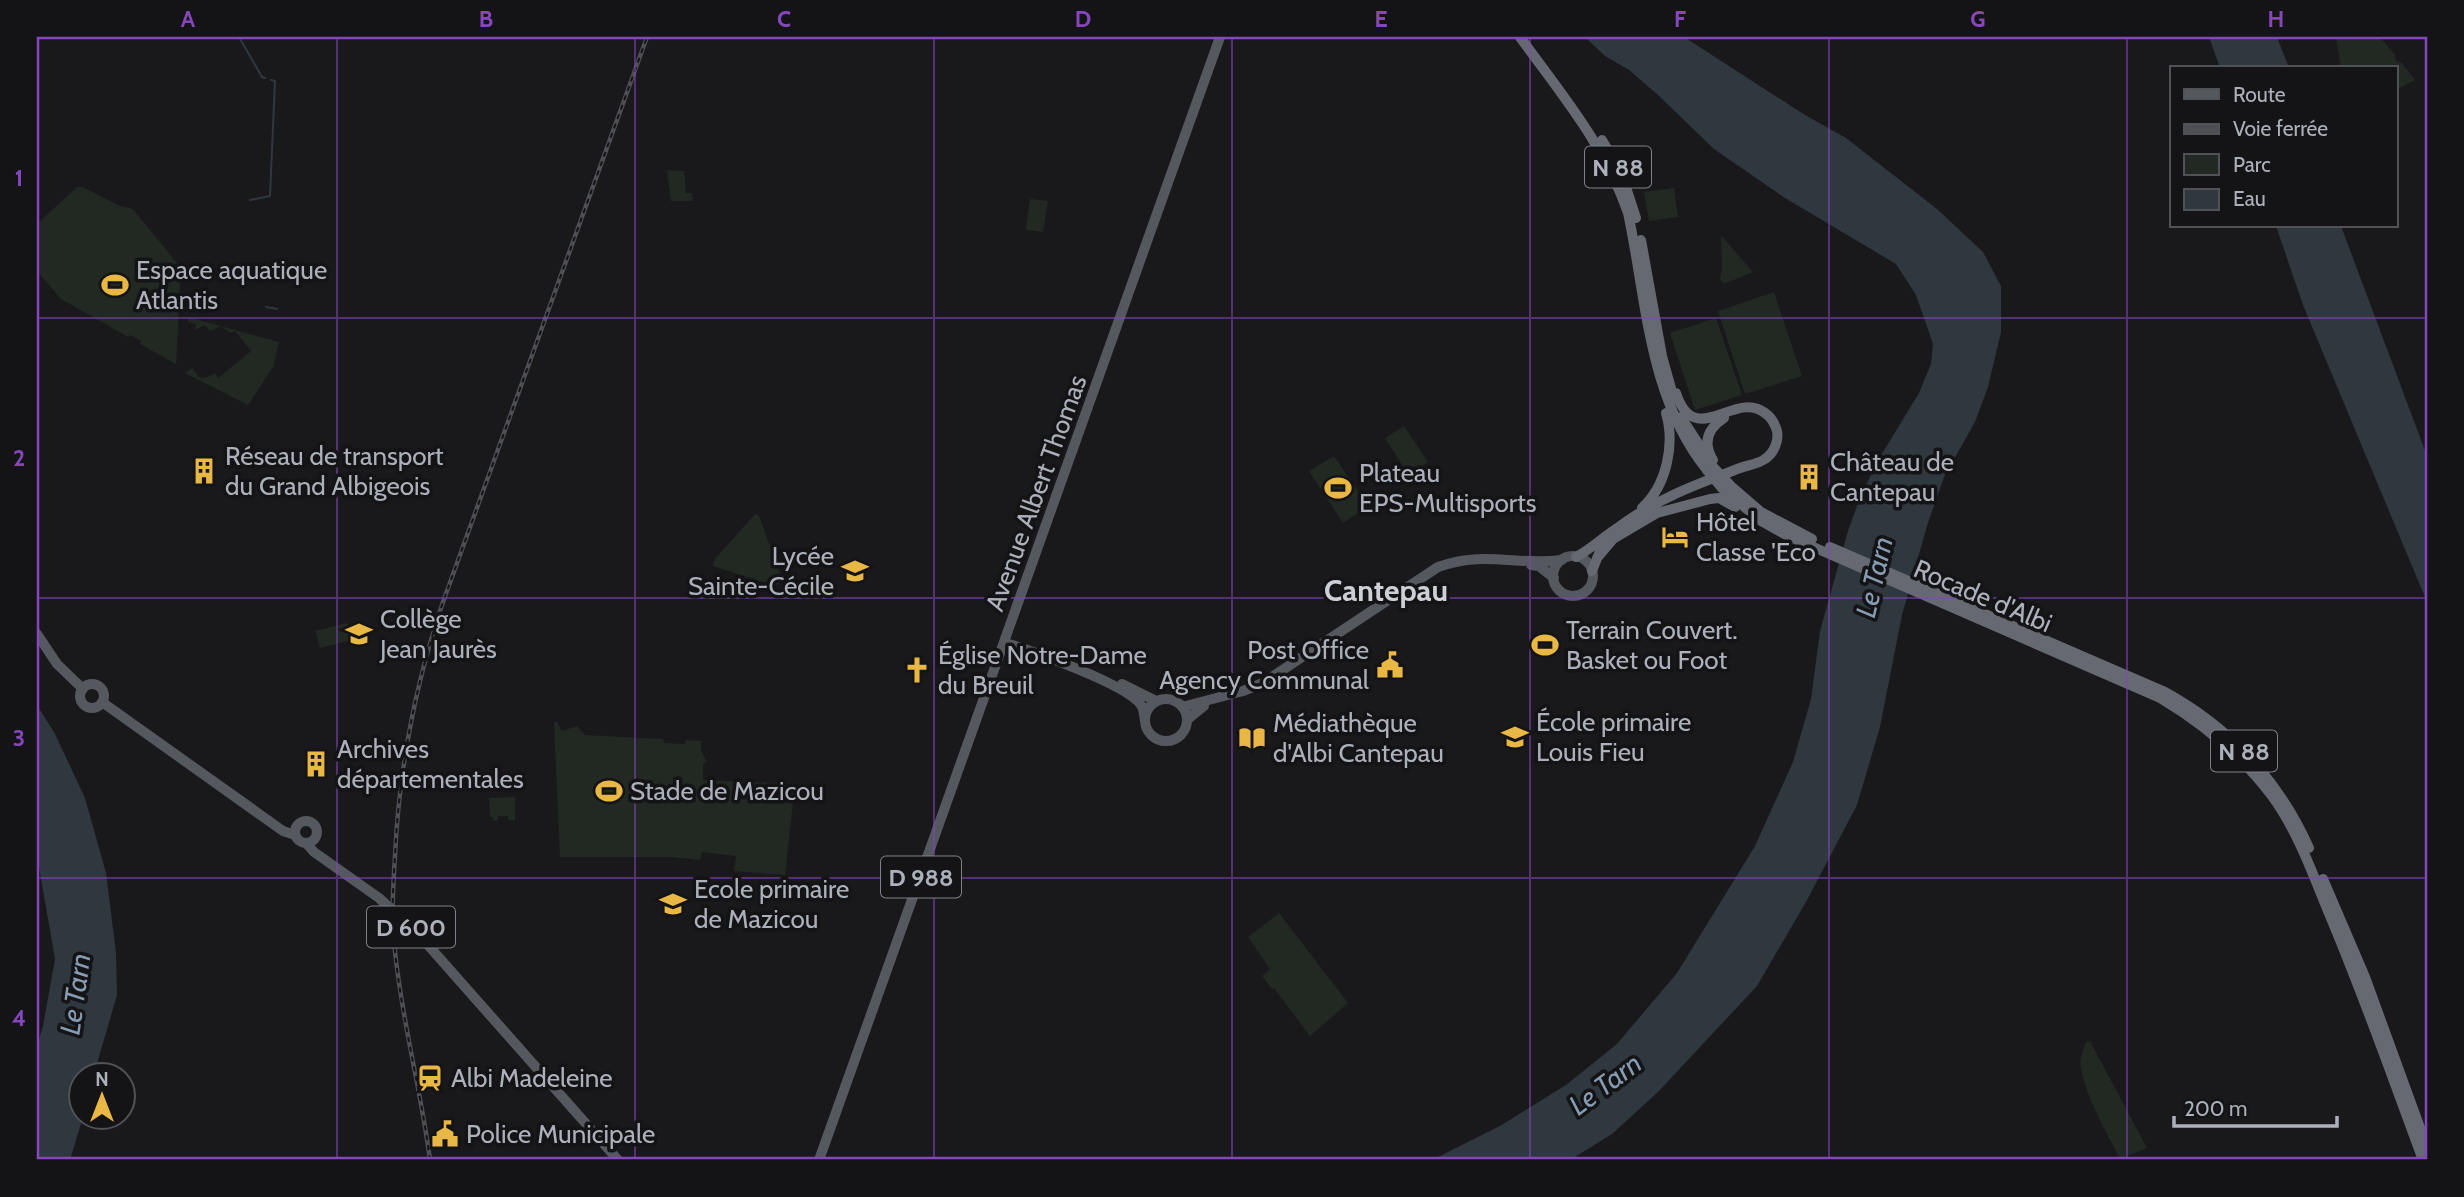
<svg xmlns="http://www.w3.org/2000/svg" width="2464" height="1197" font-family="Cabin,sans-serif">
	<style>
		.green { fill: #212922 }
		.water { fill: #2f373f }
		.lines { fill: none; stroke-linecap: round; stroke-linejoin: round }
		.stream { stroke: #2f373f; stroke-width: 2 }
		.major { stroke: #56585f; stroke-width: 10 }
		.highway { stroke: #666971; stroke-width: 10 }
		.rail-casing { stroke: #4d4f55; stroke-width: 4.5 }
		.rail { stroke: #141416; stroke-width: 2; stroke-dasharray: 5; stroke-linecap: butt }
		.highway-bridge { stroke: #666971; stroke-width: 10 }
		.grid { fill: none; stroke: #8546be; stroke-width: 2; stroke-opacity: 0.55 }
		.labels { text-anchor: middle; dominant-baseline: central; stroke-width: 7; stroke-linejoin: round; paint-order: stroke }
		.shield { fill: #141416; stroke: #7e8189; stroke-width: 2 }
		.shield-label { font-size: 24px; font-weight: bold; fill: #acb0ba }
		.poi-label { font-size: 26px; fill: #acb0ba; stroke: #141416; text-anchor: start }
		.street-label { font-size: 26px; fill: #acb0ba; stroke: #141416 }
		.water-label { font-size: 28px; font-style: italic; fill: #859cb3; stroke: #141416 }
		.quarter-label { font-size: 30px; font-weight: bold; fill: #cdcfd6; stroke: #141416 }
		.neatline { fill: none; stroke: #8546be; stroke-width: 2.5 }
		.grid-label { font-size: 23px; text-anchor: middle; font-weight: bold; fill: #8546be }
	</style>
	<rect width="100%" height="100%" fill="#19191b"/>
	<path class="green" d="M 2336,37 L 2380,37 L 2395,55 L 2396,61 L 2402,63 L 2415,80 L 2396,90 L 2396,68 L 2341,68 Z
		M 667,170 L 684,171 L 686,193 L 692,193 L 693,201 L 671,201 Z
		M 77,187 L 83,187 L 120,206 L 133,209 L 181,268 L 176,364 L 140,344 L 141,341 L 130,335 L 128,337 L 61,299 L 37,271 L 37,224 Z
		M 1674,188 L 1678,217 L 1649,221 L 1644,192 Z
		M 1030,199 L 1048,201 L 1043,232 L 1026,230 Z
		M 1721,235 L 1753,272 L 1724,284 L 1720,279 L 1722,269 Z
		M 1774,292 L 1802,376 L 1745,394 L 1718,311 Z
		M 188,317 L 279,342 L 273,367 L 248,405 L 185,373 L 192,368 L 200,378 L 208,377 L 215,373 L 218,378 L 251,351 L 235,331 L 230,333 L 221,326 L 210,331 L 205,325 L 195,330 L 196,324 L 188,322 Z
		M 1716,318 L 1742,395 L 1695,410 L 1670,333 Z
		M 1404,426 L 1428,462 L 1408,474 L 1385,438 Z
		M 1334,456 L 1368,506 L 1343,523 L 1309,471 Z
		M 755,514 L 759,516 L 781,576 L 782,582 L 774,586 L 713,566 L 714,560 Z
		M 347,623 L 352,640 L 320,648 L 315,631 Z
		M 554,722 L 557,722 L 562,731 L 577,726 L 585,735 L 663,739 L 664,743 L 685,744 L 686,740 L 701,741 L 701,751 L 707,762 L 703,764 L 703,780 L 795,784 L 785,875 L 734,871 L 736,856 L 702,852 L 700,860 L 671,857 L 560,857 Z
		M 515,797 L 515,820 L 509,820 L 508,816 L 498,816 L 498,820 L 493,821 L 493,817 L 490,817 L 489,798 Z
		M 1279,913 L 1348,1003 L 1310,1036 L 1274,988 L 1272,989 L 1262,976 L 1270,969 L 1248,937 Z
		M 2090,1041 L 2147,1148 L 2120,1159 C 2107,1133 2086,1098 2081,1068 C 2079,1059 2083,1050 2086,1042 Z"/>
	<path class="water" d="M 1585,37 L 1684,37 L 1805,115 L 1846,138 L 1937,209 L 1983,252 L 2001,286 L 2001,332 L 1988,387 L 1975,422 L 1944,477 L 1927,526 L 1902,615 L 1880,727 L 1857,805 L 1806,902 L 1757,986 L 1658,1092 L 1612,1134 L 1570,1160 L 1432,1160 L 1500,1126 L 1566,1085 L 1617,1044 L 1677,973 L 1755,846 L 1793,762 L 1811,699 L 1820,631 L 1848,531 L 1861,495 L 1880,457 L 1919,393 L 1931,364 L 1933,344 L 1916,295 L 1896,264 L 1785,198 L 1714,149 L 1658,95 L 1629,70 L 1605,56 Z
		M 2209,37 L 2277,37 L 2289,68 L 2220,68 Z
		M 2276,226 L 2341,226 L 2427,456 L 2427,602 L 2303,305 Z
		M 37,705 L 55,734 L 85,798 L 106,873 L 116,953 L 117,995 L 94,1074 L 80,1074 L 80,1116 L 83,1117 L 70,1160 L 37,1160 L 37,1046 L 43,1026 L 55,959 L 37,856 Z"/>
	<g class="lines">
		<path class="stream" d="M 239,37 L 262,77 L 265,78
			M 250,200 L 270,196 L 275,81 L 271,80
			M 266,307 L 277,309"/>
		<path class="major" d="M1553 576a20 20 0 1 1 40 0a20 20 0 1 1-40 0Z
			M 1531,565 L 1539,566 L 1554,578
			M 37,634 L 57,664 L 83,689
			M 1005,643 C 1031,650 1128,685 1141,705 C 1144,709 1144,716 1145,721
			M 1122,684 L 1156,701
			M80 696a12 12 0 1 1 24 0a12 12 0 1 1-24 0Z
			M1145 720a21 21 0 1 1 42 0a21 21 0 1 1-42 0Z
			M 102,702 L 283,831 L 295,835
			M 1182,707 L 1243,691 L 1263,683 L 1438,567 C 1484,550 1517,566 1562,560
			M 1187,720 L 1204,706
			M295 832a11 11 0 1 1 22 0a11 11 0 1 1-22 0Z
			M 306,843 L 314,852 L 379,898 L 420,936 L 618,1160
			M 819,1160 L 1220,37"/>
		<path class="highway" d="M 1520,37 C 1561,94 1605,145 1628,213 C 1647,301 1648,397 1707,470
			M 1602,140 L 1622,175 L 1636,218
			M 1641,240 L 1662,356 L 1674,399
			M 1681,417 L 1712,465
			M 1713,460 C 1702,442 1708,428 1724,418
			M 1732,487 L 1761,512 L 1812,539
			M 1722,488 L 1761,521 L 1788,536 L 2160,698 C 2204,724 2241,755 2272,796 C 2297,830 2312,872 2328,911 C 2363,993 2392,1077 2423,1160
			M 1642,508 C 1667,485 1675,444 1666,413
			M 1830,547 L 2163,691 C 2228,726 2279,780 2309,848
			M 1576,557 C 1591,549 1602,538 1616,529 C 1633,516 1652,505 1671,496 C 1693,485 1717,477 1740,468 C 1748,465 1758,464 1765,459 C 1774,453 1779,441 1777,431 C 1775,424 1771,417 1765,413 C 1735,389 1695,451 1676,393
			M 1597,558 L 1613,539 L 1657,513 L 1710,499 L 1719,498 L 1735,507
			M 1592,571 L 1600,551
			M 2323,879 L 2365,977 L 2427,1147"/>
		<g class="rail-casing">
			<path id="rail" d="M 430,1160 C 421,1090 402,1022 395,951 C 391,920 393,888 395,856 C 399,769 415,685 443,602 L 647,37"/>
		</g>
		<use href="#rail" class="rail"/>
		<path class="highway-bridge" d="M 1714,468 L 1730,485
			M 1707,470 L 1722,488"/>
	</g>
	<path class="grid" d="M 337,37 L 337,1160M 635,37 L 635,1160M 934,37 L 934,1160M 1232,37 L 1232,1160M 1530,37 L 1530,1160M 1829,37 L 1829,1160M 2127,37 L 2127,1160M 37,318 L 2427,318M 37,598 L 2427,598M 37,878 L 2427,878"/>
	<defs>
		<g id="stadium-bare" transform="scale(2.1)"><path d="M0-5a6.5 5 0 1 0 0 10a6.5 5 0 1 0 0-10ZM-3.5-1.8h7v3.6h-7Z" fill="#e9b743" stroke="#141416" stroke-width="2.5" paint-order="stroke"/></g>
		<g id="building-bare" transform="scale(2.1)"><path d="M-4-6H4V6H1V3H-1V6H-4ZM-2.5-4.3h1.7v1.8h-1.7ZM.8-4.3h1.7v1.8H.8ZM-2.5-1h1.7V.8h-1.7ZM.8-1h1.7V.8H.8Z" fill="#e9b743" stroke="#141416" stroke-width="2.5" paint-order="stroke"/></g>
		<g id="hotel-bare" transform="scale(2.1)"><path d="M-6-4.5h1.5V1H6V5H4.5V3h-9V5H-6ZM-4 0a1.8 1.8 0 1 1 3.6 0ZM.5 0V-2.5h3Q6-2.5 6 0Z" fill="#e9b743" stroke="#141416" stroke-width="2.5" paint-order="stroke"/></g>
		<g id="school-bare" transform="scale(2.1)"><path d="M0-5L7-2L0 1L-7-2ZM-4 1L0 2.5L4 1V4Q0 6-4 4Z" fill="#e9b743" stroke="#141416" stroke-width="2.5" paint-order="stroke"/></g>
		<g id="civic-bare" transform="scale(2.1)"><path d="M-.6-6.5H3V-4.5H.6V-3L4-1V1h2V6H-6V1h2V-1L-.6-3ZM-1.2 2.5V6h2.4V2.5Z" fill="#e9b743" stroke="#141416" stroke-width="2.5" paint-order="stroke"/></g>
		<g id="church-bare" transform="scale(2.1)"><path d="M-1.2-6h2.4v3.5h3.3v2.4h-3.3V6h-2.4V-.1h-3.3v-2.4h3.3Z" fill="#e9b743" stroke="#141416" stroke-width="2.5" paint-order="stroke"/></g>
		<g id="library-bare" transform="scale(2.1)"><path d="M-6-4Q-3-5.5-.7-3.5V5Q-3 3-6 4ZM6-4Q3-5.5 .7-3.5V5Q3 3 6 4Z" fill="#e9b743" stroke="#141416" stroke-width="2.5" paint-order="stroke"/></g>
		<g id="station-bare" transform="scale(2.1)"><path d="M-3-6H3Q5-6 5-4V2Q5 4 3 4L4.5 6H3L1.5 4h-3L-3 6H-4.5L-3 4Q-5 4-5 2V-4Q-5-6-3-6ZM-3.5-4v3h7v-3ZM-3.5 1v1.5H-2V1ZM2 1v1.5H3.5V1Z" fill="#e9b743" stroke="#141416" stroke-width="2.5" paint-order="stroke"/></g>
	</defs>
	<g fill-rule="evenodd">
		<use href="#stadium-bare" x="115" y="285"/>
		<use href="#building-bare" x="204" y="471"/>
		<use href="#building-bare" x="1809" y="477"/>
		<use href="#stadium-bare" x="1338" y="488"/>
		<use href="#hotel-bare" x="1675" y="537"/>
		<use href="#school-bare" x="855" y="571"/>
		<use href="#school-bare" x="359" y="634"/>
		<use href="#stadium-bare" x="1545" y="645"/>
		<use href="#civic-bare" x="1390" y="665"/>
		<use href="#church-bare" x="917" y="670"/>
		<use href="#school-bare" x="1515" y="737"/>
		<use href="#library-bare" x="1252" y="738"/>
		<use href="#building-bare" x="316" y="764"/>
		<use href="#stadium-bare" x="609" y="791"/>
		<use href="#school-bare" x="673" y="904"/>
		<use href="#station-bare" x="430" y="1078"/>
		<use href="#civic-bare" x="445" y="1134"/>
	</g>
	<g class="labels">
		<g class="shield">
			<rect x="1585" y="146.5" width="66" height="41" rx="5"/>
			<rect x="2211" y="730.5" width="66" height="41" rx="5"/>
			<rect x="881" y="856.5" width="80" height="41" rx="5"/>
			<rect x="367" y="906.5" width="88" height="41" rx="5"/>
		</g>
		<g class="shield-label">
			<text x="1618" y="167">N 88</text>
			<text x="2244" y="751">N 88</text>
			<text x="921" y="877">D 988</text>
			<text x="411" y="927">D 600</text>
		</g>
		<g class="poi-label">
			<text x="136" y="270">Espace aquatique<tspan x="136" dy="30">Atlantis</tspan></text>
			<text x="225" y="456">Réseau de transport<tspan x="225" dy="30">du Grand Albigeois</tspan></text>
			<text x="1830" y="462">Château de<tspan x="1830" dy="30">Cantepau</tspan></text>
			<text x="1359" y="473">Plateau<tspan x="1359" dy="30">EPS-Multisports</tspan></text>
			<text x="1696" y="522">Hôtel<tspan x="1696" dy="30">Classe 'Eco</tspan></text>
			<text x="834" y="556" text-anchor="end">Lycée<tspan x="834" dy="30">Sainte-Cécile</tspan></text>
			<text x="380" y="619">Collège<tspan x="380" dy="30">Jean Jaurès</tspan></text>
			<text x="1566" y="630">Terrain Couvert.<tspan x="1566" dy="30">Basket ou Foot</tspan></text>
			<text x="1369" y="650" text-anchor="end">Post Office<tspan x="1369" dy="30">Agency Communal</tspan></text>
			<text x="938" y="655">Église Notre-Dame<tspan x="938" dy="30">du Breuil</tspan></text>
			<text x="1536" y="722">École primaire<tspan x="1536" dy="30">Louis Fieu</tspan></text>
			<text x="1273" y="723">Médiathèque<tspan x="1273" dy="30">d'Albi Cantepau</tspan></text>
			<text x="337" y="749">Archives<tspan x="337" dy="30">départementales</tspan></text>
			<text x="630" y="791">Stade de Mazicou</text>
			<text x="694" y="889">Ecole primaire<tspan x="694" dy="30">de Mazicou</tspan></text>
			<text x="451" y="1078">Albi Madeleine</text>
			<text x="466" y="1134">Police Municipale</text>
		</g>
		<g class="street-label">
			<text transform="translate(1036 493) rotate(-70)">Avenue Albert Thomas</text>
			<text transform="translate(1983 596) rotate(23)">Rocade d'Albi</text>
		</g>
		<g class="water-label">
			<text transform="translate(1874 577) rotate(-77)">Le Tarn</text>
			<text transform="translate(75 994) rotate(-82)">Le Tarn</text>
			<text transform="translate(1605 1084) rotate(-37)">Le Tarn</text>
		</g>
		<g class="quarter-label">
			<text x="1386" y="590">Cantepau</text>
		</g>
	</g>
	<rect width="2464" height="1197" fill="none" stroke="#141416" stroke-width="77"/>
	<rect x="2170" y="66" width="228" height="161" fill="#141416" stroke="#515258" stroke-width="2"/>
	<rect x="2184" y="89" width="35" height="10" fill="#56585f" stroke="#515258" stroke-width="2"/>
	<text x="2233" y="102" font-size="21" fill="#acb0ba">Route</text>
	<rect x="2184" y="124" width="35" height="10" fill="#4d4f55" stroke="#515258" stroke-width="2"/>
	<text x="2233" y="136" font-size="21" fill="#acb0ba">Voie ferrée</text>
	<rect x="2184" y="154" width="35" height="21" fill="#212922" stroke="#515258" stroke-width="2"/>
	<text x="2233" y="172" font-size="21" fill="#acb0ba">Parc</text>
	<rect x="2184" y="189" width="35" height="21" fill="#2f373f" stroke="#515258" stroke-width="2"/>
	<text x="2233" y="206" font-size="21" fill="#acb0ba">Eau</text>
	<g transform="translate(102 1096)"><circle r="33" fill="#141416" stroke="#515258" stroke-width="2"/>
	<path d="M0-5L12 26L0 18L-12 26Z" fill="#e9b743"/>
	<text y="-10" font-size="19" font-weight="bold" text-anchor="middle" fill="#acb0ba">N</text>
	</g>
	<path d="M2174 1116v10h163v-10" fill="none" stroke="#acb0ba" stroke-width="3.5"/>
	<text x="2184" y="1116" font-size="21" fill="#acb0ba" stroke="#141416" stroke-width="5" paint-order="stroke">200 m</text>
	<rect x="38" y="38" width="2388" height="1120" class="neatline"/>
	<g class="grid-label">
		<text x="188" y="27">A</text>
		<text x="486" y="27">B</text>
		<text x="784" y="27">C</text>
		<text x="1083" y="27">D</text>
		<text x="1381" y="27">E</text>
		<text x="1680" y="27">F</text>
		<text x="1978" y="27">G</text>
		<text x="2276" y="27">H</text>
		<text x="19" y="186">1</text>
		<text x="19" y="466">2</text>
		<text x="19" y="746">3</text>
		<text x="19" y="1026">4</text>
	</g>
</svg>
